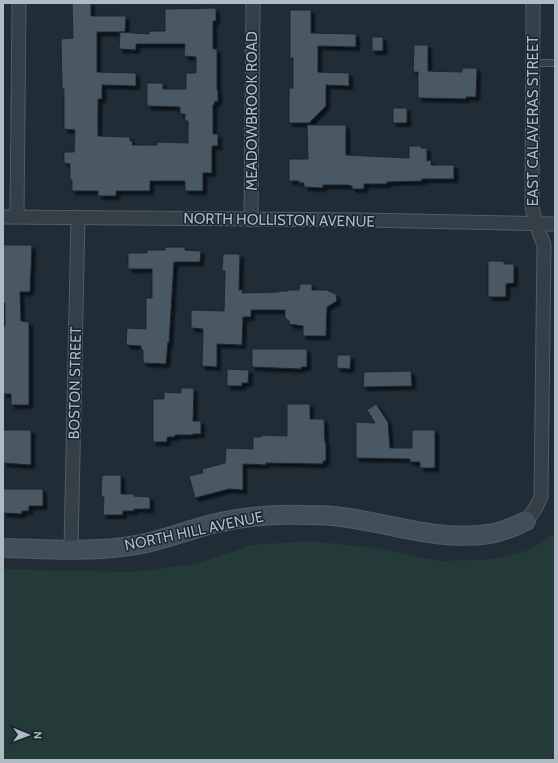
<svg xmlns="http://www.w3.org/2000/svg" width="558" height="763" font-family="Cabin,sans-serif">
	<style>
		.green { fill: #233a38 }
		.building { fill: #485863; stroke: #1b262e; filter: url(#shadow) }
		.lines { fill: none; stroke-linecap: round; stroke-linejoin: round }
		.lane-casing { stroke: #515d65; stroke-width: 8 }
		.street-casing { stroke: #515d65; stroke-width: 15 }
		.secondary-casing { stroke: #515d65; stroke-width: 20 }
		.lane { stroke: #343f47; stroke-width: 6 }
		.street { stroke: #343f47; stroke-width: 13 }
		.secondary { stroke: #424f5a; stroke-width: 18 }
		.labels { text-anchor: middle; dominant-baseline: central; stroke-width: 3; stroke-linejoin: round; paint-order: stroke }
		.street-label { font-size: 15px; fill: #aebac4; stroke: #19242c }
	</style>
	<defs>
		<filter id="shadow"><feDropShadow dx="3.5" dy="3.5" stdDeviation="1" flood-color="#0009"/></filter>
	</defs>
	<rect width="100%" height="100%" fill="#202d37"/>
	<path class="green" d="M 553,534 L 555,534 L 555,760 L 3,760 L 3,569 L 130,572 L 194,564 L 252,545 L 310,541 L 378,548 L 439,561 L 495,559 L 529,550 Z"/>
	<path class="building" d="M 72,3 L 91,3 L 91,16 L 126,16 L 125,32 L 97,32 L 97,72 L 136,73 L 136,86 L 102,85 L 102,99 L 98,99 L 98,136 L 130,137 L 130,141 L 133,141 L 132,145 L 157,145 L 157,142 L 188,143 L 188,121 L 185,121 L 185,114 L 180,114 L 180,107 L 147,106 L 147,83 L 163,83 L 163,89 L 186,89 L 186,73 L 196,73 L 196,57 L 184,56 L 185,44 L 136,44 L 136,50 L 119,49 L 120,32 L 149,34 L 149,31 L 165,31 L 165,9 L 216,8 L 216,21 L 213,21 L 213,49 L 217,49 L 217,90 L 218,90 L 218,102 L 215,101 L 214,105 L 213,105 L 213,134 L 218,134 L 218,146 L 212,146 L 212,173 L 203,173 L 203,191 L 185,191 L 185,181 L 150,181 L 150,191 L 116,191 L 116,196 L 98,196 L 98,191 L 72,191 L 72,180 L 70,180 L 70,164 L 64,163 L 64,152 L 74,152 L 75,130 L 64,129 L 64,89 L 62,89 L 61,39 L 73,38 Z
		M 290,10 L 311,10 L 311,33 L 356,34 L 356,47 L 318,46 L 318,72 L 349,73 L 349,86 L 326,85 L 326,106 L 309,123 L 289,123 L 289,88 L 293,88 L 293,58 L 290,58 Z
		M 372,37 L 383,37 L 383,51 L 372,51 Z
		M 414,45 L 428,45 L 428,71 L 462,72 L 462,68 L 477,68 L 476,97 L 466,97 L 466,99 L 418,98 L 418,72 L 413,72 Z
		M 393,108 L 407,108 L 407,123 L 393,123 Z
		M 307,125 L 346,125 L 346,155 L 409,158 L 409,146 L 421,146 L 421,148 L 427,148 L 427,161 L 431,160 L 431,165 L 454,165 L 454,179 L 422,179 L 422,181 L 387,182 L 387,184 L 364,184 L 364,189 L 352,189 L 352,186 L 348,185 L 323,185 L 323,188 L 304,187 L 304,183 L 299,183 L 299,181 L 289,181 L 289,159 L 308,159 Z
		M 3,245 L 32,245 L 30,292 L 20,292 L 21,321 L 29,322 L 29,405 L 11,405 L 11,394 L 3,394 L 3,338 L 4,326 L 5,326 L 5,303 L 3,303 Z
		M 165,247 L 185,247 L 185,250 L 201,251 L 200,262 L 174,262 L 169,343 L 168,342 L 166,364 L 143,363 L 143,350 L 141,350 L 141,346 L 126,345 L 127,328 L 146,329 L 146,298 L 152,298 L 152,269 L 128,269 L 128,253 L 147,253 L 147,250 L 165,250 Z
		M 223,254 L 240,254 L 239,290 L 243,290 L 242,293 L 279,292 L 279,291 L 288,291 L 288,290 L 299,290 L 300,284 L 312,284 L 312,290 L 326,290 L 336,294 L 337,301 L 327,307 L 326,336 L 303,336 L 303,326 L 289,324 L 289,321 L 285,318 L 285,310 L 251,310 L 251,317 L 243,317 L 242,345 L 217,344 L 217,367 L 202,366 L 203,329 L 191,328 L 191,310 L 224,311 L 225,271 L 222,271 Z
		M 488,261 L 500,261 L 505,262 L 504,264 L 514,264 L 514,283 L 506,284 L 506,297 L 488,297 Z
		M 252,349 L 307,349 L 307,367 L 301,367 L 301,369 L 252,367 Z
		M 337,355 L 351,355 L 350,369 L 337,368 Z
		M 227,369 L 249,370 L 248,383 L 242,383 L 242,386 L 227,386 Z
		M 411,371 L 412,386 L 363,387 L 364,372 Z
		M 181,388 L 194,388 L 193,421 L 201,421 L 201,434 L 193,434 L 193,435 L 175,435 L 175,437 L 167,437 L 167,442 L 153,442 L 153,399 L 164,399 L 164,392 L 181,393 Z
		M 287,404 L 310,404 L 310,419 L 324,419 L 325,443 L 326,443 L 326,461 L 323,461 L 323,464 L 266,463 L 266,465 L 243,464 L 243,490 L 229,489 L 195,498 L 189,476 L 203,473 L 202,469 L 225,463 L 226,448 L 253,449 L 253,437 L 261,437 L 262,435 L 287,436 Z
		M 376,404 L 388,422 L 390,448 L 412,448 L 412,430 L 435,430 L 435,468 L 420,468 L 420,462 L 410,462 L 410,459 L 356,458 L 356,422 L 375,423 L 367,410 Z
		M 3,430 L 31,430 L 31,465 L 3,463 Z
		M 102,475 L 121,475 L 121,494 L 134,494 L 134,496 L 150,497 L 150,509 L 134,509 L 134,511 L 123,511 L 123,515 L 103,515 L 104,497 L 101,497 Z
		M 3,489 L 43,489 L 43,506 L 29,506 L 29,511 L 22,511 L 22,514 L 3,513 Z"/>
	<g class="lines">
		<g class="lane-casing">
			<path id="lane" d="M 532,63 L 555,63"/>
		</g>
		<g class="street-casing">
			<path id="street" d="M 3,217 L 362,220 L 555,224
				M 17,217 L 19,3
				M 251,220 L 253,3
				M 526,521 L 535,509 L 541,497 L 544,245 L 536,224 L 532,207 L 533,3
				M 71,549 L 78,217"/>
		</g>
		<g class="secondary-casing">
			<path id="secondary" d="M 3,548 C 49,549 97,553 142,544 C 166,539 189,530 212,524 C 241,517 273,514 303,515 C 313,515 323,515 333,516 C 386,521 434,542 489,534 C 502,532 514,527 526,521"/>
		</g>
		<use href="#lane" class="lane"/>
		<use href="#street" class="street"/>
		<use href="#secondary" class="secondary"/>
	</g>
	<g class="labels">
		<g class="street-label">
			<text transform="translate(252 111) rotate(-90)">MEADOWBROOK ROAD</text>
			<text transform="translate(533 121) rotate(-90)">EAST CALAVERAS STREET</text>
			<text transform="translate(279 220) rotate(1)">NORTH HOLLISTON AVENUE</text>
			<text transform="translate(75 383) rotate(-89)">BOSTON STREET</text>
			<text transform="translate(194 531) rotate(-12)">NORTH HILL AVENUE</text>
		</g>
	</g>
	<rect width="558" height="763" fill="none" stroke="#aebac4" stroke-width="8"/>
	<g transform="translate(28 735) rotate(91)" stroke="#19242c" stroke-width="3" paint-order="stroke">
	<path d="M0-3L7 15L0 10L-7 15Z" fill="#aebac4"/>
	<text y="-6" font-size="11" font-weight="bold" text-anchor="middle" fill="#aebac4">N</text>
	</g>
</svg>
